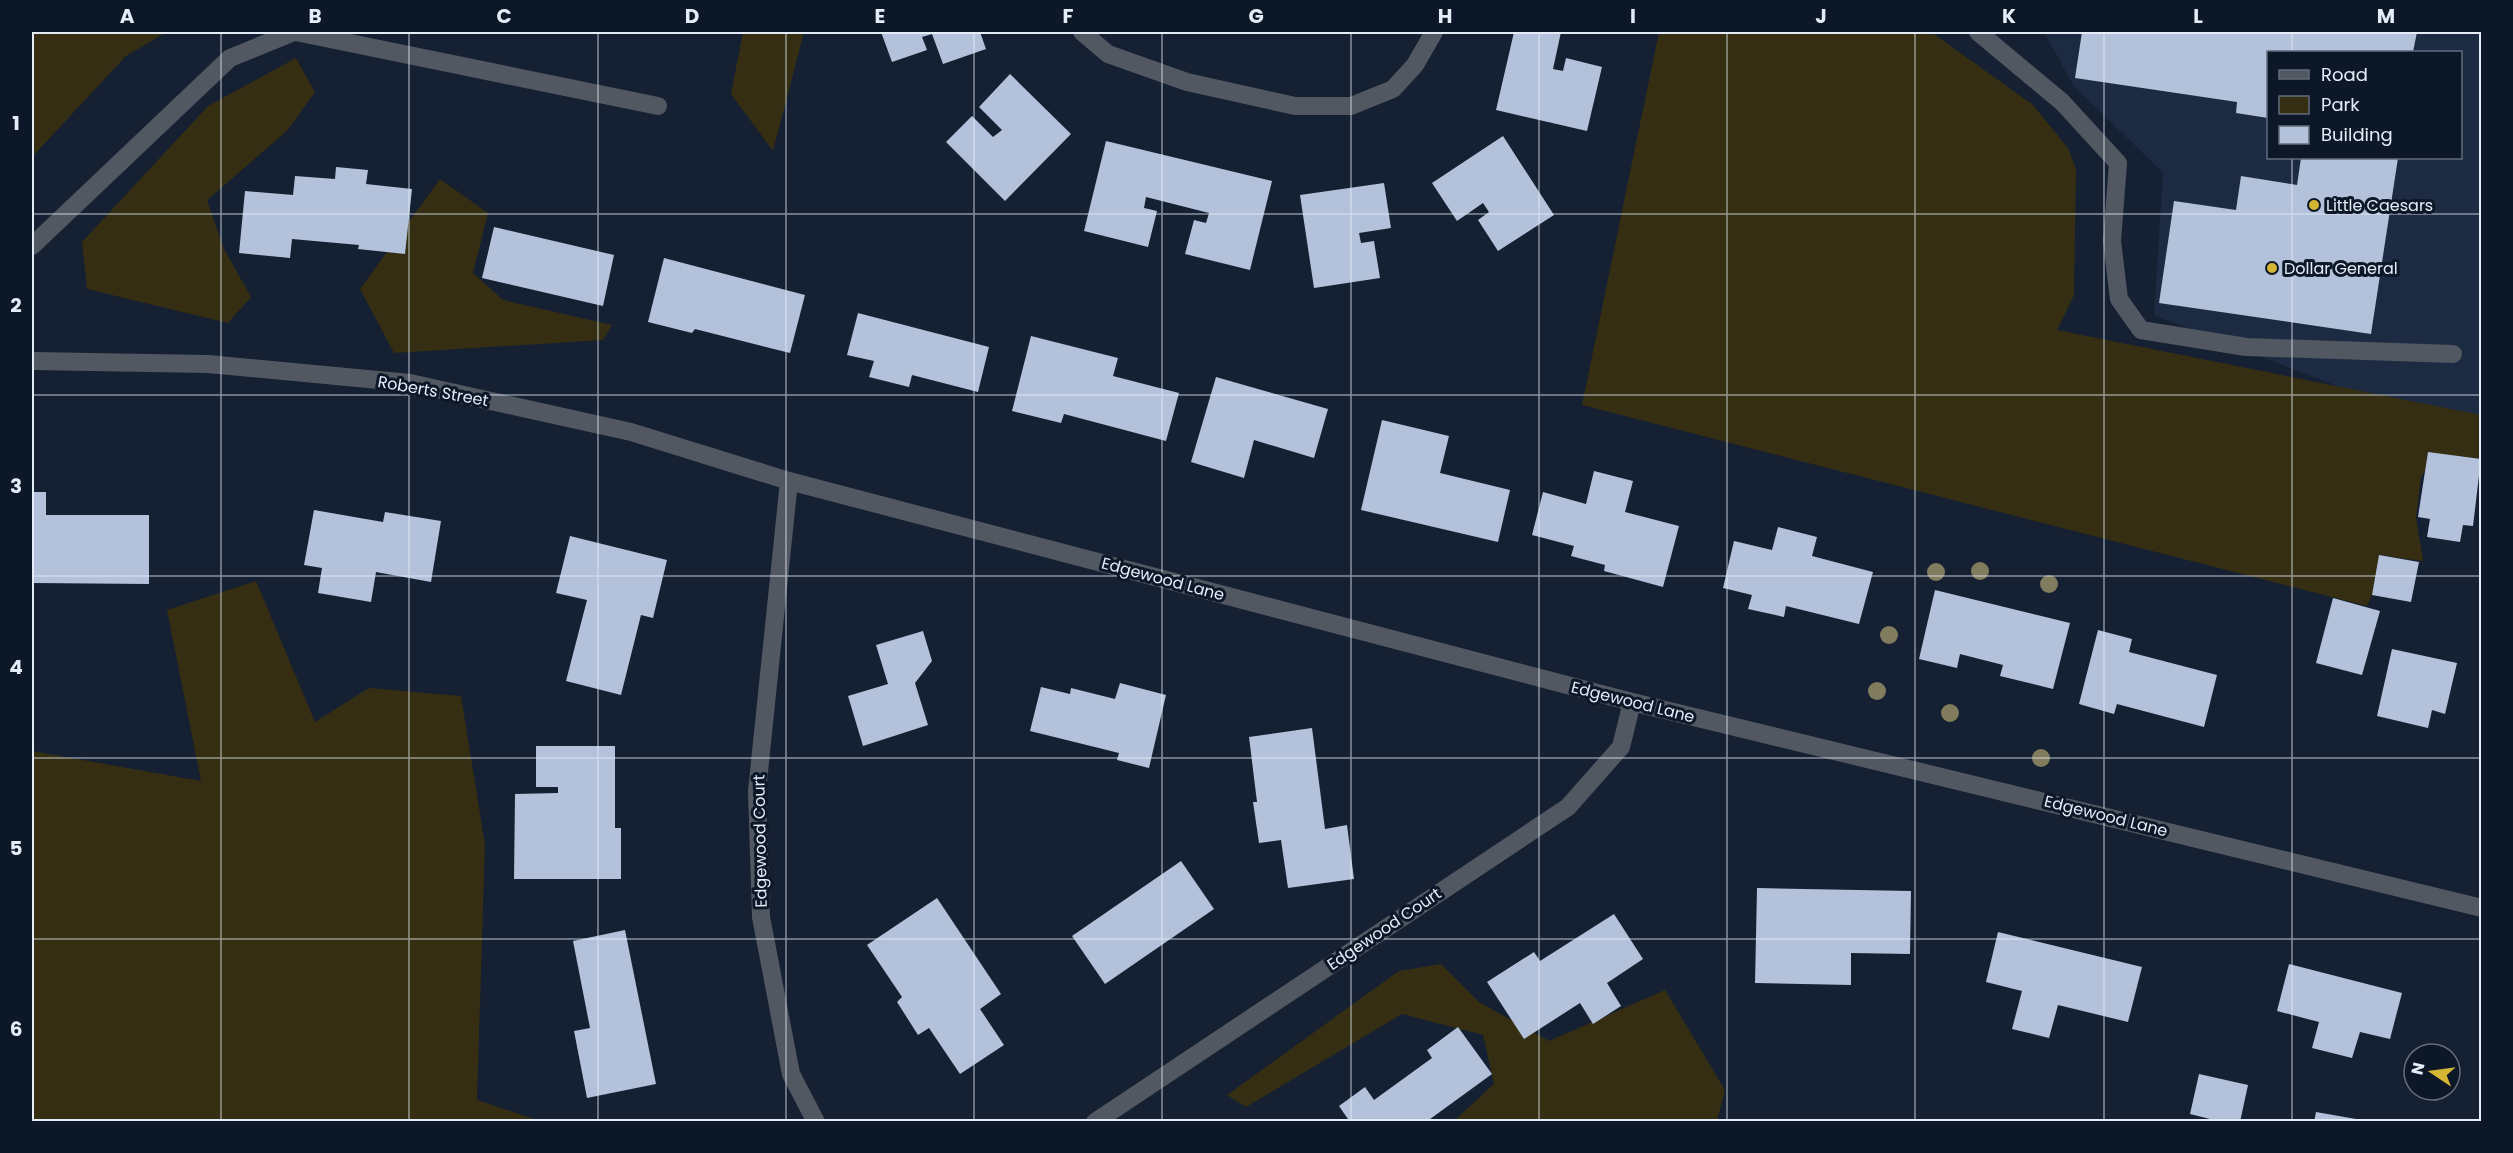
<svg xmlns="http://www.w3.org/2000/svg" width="2513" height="1153" font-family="Poppins,sans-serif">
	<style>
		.built { fill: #1d2b42; fill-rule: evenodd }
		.green { fill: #352e12 }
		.building { fill: #b3c2da }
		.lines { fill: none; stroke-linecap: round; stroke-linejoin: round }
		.lane { stroke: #525861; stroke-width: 18 }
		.street { stroke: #525861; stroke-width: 18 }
		.tree { fill: #817c5d }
		.grid { fill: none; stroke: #e4ecf8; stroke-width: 1.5; stroke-opacity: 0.55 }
		.poi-dot { fill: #d4b635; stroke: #0c1728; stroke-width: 2 }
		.labels { text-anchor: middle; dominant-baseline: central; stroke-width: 6; stroke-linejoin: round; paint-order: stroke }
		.poi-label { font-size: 16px; fill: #e4ecf8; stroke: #0c1728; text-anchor: start }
		.street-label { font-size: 16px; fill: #e4ecf8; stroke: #0c1728 }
		.neatline { fill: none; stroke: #e4ecf8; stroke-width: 2 }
		.grid-label { font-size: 20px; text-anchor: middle; font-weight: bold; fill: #e4ecf8 }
	</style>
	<rect width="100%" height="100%" fill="#152032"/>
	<path class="built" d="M 2044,32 L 2481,32 L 2481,416 L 2358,394 L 2154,315 L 2163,173 L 2073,85 ZM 2268,52 L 2460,52 L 2460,158 L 2268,158 Z"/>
	<path class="green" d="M 32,32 L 167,32 L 126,56 L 32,157 Z
		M 743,32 L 804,32 L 773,151 L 731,94 Z
		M 1659,32 L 1931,32 L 2033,105 L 2068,148 L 2076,169 L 2074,295 L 2057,330 L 2481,415 L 2481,459 L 2428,452 L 2425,471 L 2421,477 L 2416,517 L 2423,561 L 2379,555 L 2372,595 L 2367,606 L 1582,405 Z
		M 296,58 L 315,92 L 287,131 L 207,200 L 224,249 L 251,297 L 228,323 L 87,289 L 82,242 L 208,106 Z
		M 440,179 L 488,213 L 473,273 L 503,300 L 612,325 L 603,340 L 394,353 L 360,289 Z
		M 256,581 L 315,722 L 369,688 L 461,696 L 485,845 L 477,1100 L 540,1121 L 32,1121 L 32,751 L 201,781 L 167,610 Z
		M 1441,964 L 1479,1002 L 1549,1041 L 1665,990 L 1725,1090 L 1717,1121 L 1454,1121 L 1494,1084 L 1483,1035 L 1402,1014 L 1246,1107 L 1227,1095 L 1399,971 Z"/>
	<path class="building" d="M 881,32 L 980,32 L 986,49 L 943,64 L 932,34 L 922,37 L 927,50 L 892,62 Z
		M 1514,32 L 1561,32 L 1553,69 L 1563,71 L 1566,58 L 1602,67 L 1587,131 L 1496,110 Z
		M 2082,32 L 2417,32 L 2413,52 L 2268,52 L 2268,118 L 2236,113 L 2237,102 L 2075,78 Z
		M 1010,74 L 1071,134 L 1005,201 L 946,142 L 972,116 L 993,137 L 1002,130 L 979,107 Z
		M 1503,136 L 1554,215 L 1498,251 L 1478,220 L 1489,212 L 1483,203 L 1457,221 L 1432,183 Z
		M 1106,141 L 1272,181 L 1250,270 L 1185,254 L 1194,220 L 1206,223 L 1209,213 L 1146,197 L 1144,208 L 1157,211 L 1148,247 L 1084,231 Z
		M 2301,158 L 2398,158 L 2371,334 L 2159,303 L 2174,201 L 2236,210 L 2241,176 L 2297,185 Z
		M 336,167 L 368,170 L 366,184 L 412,189 L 405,254 L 358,249 L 359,245 L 292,239 L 290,258 L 239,253 L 245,191 L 293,195 L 295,176 L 335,179 Z
		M 1384,183 L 1391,228 L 1359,233 L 1361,243 L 1374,241 L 1380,278 L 1314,288 L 1300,195 Z
		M 494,227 L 614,255 L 603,306 L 482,278 Z
		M 664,258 L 805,295 L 790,353 L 695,329 L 692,333 L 648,322 Z
		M 858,313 L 989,347 L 978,392 L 912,375 L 909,387 L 869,377 L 874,361 L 847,355 Z
		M 1031,336 L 1118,358 L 1113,376 L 1179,393 L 1166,441 L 1064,414 L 1061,423 L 1012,411 Z
		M 1216,377 L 1328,409 L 1314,458 L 1254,440 L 1244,478 L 1191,462 Z
		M 1382,420 L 1449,436 L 1440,473 L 1510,490 L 1498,542 L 1361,510 Z
		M 2428,452 L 2481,459 L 2473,526 L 2463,525 L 2460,542 L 2427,537 L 2430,519 L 2418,517 Z
		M 1594,471 L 1633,481 L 1625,512 L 1679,526 L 1663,587 L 1604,571 L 1605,565 L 1571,556 L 1574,546 L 1532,535 L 1543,492 L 1586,504 Z
		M 32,492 L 46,492 L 46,515 L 149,515 L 149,584 L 32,583 Z
		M 314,510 L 383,522 L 385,512 L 441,521 L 431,582 L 376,572 L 371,602 L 318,593 L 322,568 L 304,565 Z
		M 1778,527 L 1817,537 L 1812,556 L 1873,572 L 1859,624 L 1786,606 L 1784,617 L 1748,609 L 1752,595 L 1723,588 L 1734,541 L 1772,550 Z
		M 570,536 L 667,560 L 653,618 L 641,615 L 621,695 L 566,681 L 587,600 L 556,593 Z
		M 2379,555 L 2419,562 L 2411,602 L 2372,595 Z
		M 1935,590 L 2070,623 L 2053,689 L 2000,676 L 2003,665 L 1960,654 L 1957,668 L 1919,659 Z
		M 2333,598 L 2380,611 L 2362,675 L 2316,663 Z
		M 2098,630 L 2132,639 L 2129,652 L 2217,675 L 2204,727 L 2117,704 L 2114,714 L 2079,704 Z
		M 923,631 L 932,661 L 915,683 L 928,725 L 863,746 L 848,696 L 888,684 L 876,645 Z
		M 2392,649 L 2457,663 L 2445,714 L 2432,710 L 2428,728 L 2377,716 Z
		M 1120,683 L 1166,695 L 1149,768 L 1117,760 L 1119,753 L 1030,731 L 1041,687 L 1070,694 L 1071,688 L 1115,699 Z
		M 1312,728 L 1325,829 L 1347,825 L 1354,879 L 1288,888 L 1281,840 L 1259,843 L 1253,802 L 1257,802 L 1249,737 Z
		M 536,746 L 615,746 L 615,828 L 621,828 L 621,879 L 514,879 L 515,794 L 558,793 L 558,787 L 536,787 Z
		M 1181,861 L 1214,909 L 1105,984 L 1072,936 Z
		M 1757,888 L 1911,891 L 1910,954 L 1851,953 L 1851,985 L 1755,983 Z
		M 937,898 L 1001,994 L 980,1009 L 1004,1045 L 960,1074 L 929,1028 L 918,1035 L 897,1002 L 902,997 L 867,945 Z
		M 1614,914 L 1643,959 L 1607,983 L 1621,1006 L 1593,1024 L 1580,1003 L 1524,1039 L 1487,982 L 1534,952 L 1540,961 Z
		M 625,930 L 656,1084 L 587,1098 L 574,1031 L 590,1028 L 573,941 Z
		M 1998,932 L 2142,967 L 2128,1022 L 2058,1005 L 2049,1038 L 2012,1029 L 2022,991 L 1986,982 Z
		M 2289,964 L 2402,993 L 2390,1039 L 2360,1032 L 2352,1058 L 2312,1048 L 2319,1022 L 2277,1011 Z
		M 1458,1027 L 1492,1074 L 1426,1122 L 1350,1122 L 1339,1106 L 1365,1087 L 1374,1100 L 1432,1058 L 1427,1050 Z
		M 2199,1074 L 2248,1085 L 2240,1122 L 2222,1122 L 2190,1114 Z
		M 2316,1112 L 2356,1119 L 2356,1122 L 2314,1122 Z"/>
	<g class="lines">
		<path class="lane" d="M 296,32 L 658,106
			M 1978,32 L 2062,102 L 2118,163 L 2112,241 L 2119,299 L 2141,330 L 2246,347 L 2453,354
			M 32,246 L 230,58 L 294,32"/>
		<path class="street" d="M 1082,32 L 1108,54 L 1187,82 L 1295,106 L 1351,106 L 1393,89 L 1415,65 L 1434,32
			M 32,361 L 208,364 L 410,383 L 631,432 L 789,481 L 1632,702 L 2482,908
			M 789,481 L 757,791 L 761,917 L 791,1074 L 816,1122
			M 1095,1122 L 1568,807 L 1621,747 L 1632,702"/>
	</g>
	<g class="tree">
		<circle cx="1980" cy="571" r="9"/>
		<circle cx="1936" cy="572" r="9"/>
		<circle cx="2049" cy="584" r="9"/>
		<circle cx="1889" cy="635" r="9"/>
		<circle cx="1877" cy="691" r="9"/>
		<circle cx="1950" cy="713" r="9"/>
		<circle cx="2041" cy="758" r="9"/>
	</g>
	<path class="grid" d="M 221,32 L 221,1122M 409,32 L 409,1122M 598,32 L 598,1122M 786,32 L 786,1122M 974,32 L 974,1122M 1162,32 L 1162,1122M 1351,32 L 1351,1122M 1539,32 L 1539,1122M 1727,32 L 1727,1122M 1915,32 L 1915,1122M 2104,32 L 2104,1122M 2292,32 L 2292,52M 2292,158 L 2292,1122M 32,214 L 2482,214M 32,395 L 2482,395M 32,576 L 2482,576M 32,758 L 2482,758M 32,939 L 2482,939"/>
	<g class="poi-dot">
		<circle cx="2314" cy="205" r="6"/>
		<circle cx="2272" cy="268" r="6"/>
	</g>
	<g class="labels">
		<g class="poi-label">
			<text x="2326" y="205">Little Caesars</text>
			<text x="2284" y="268">Dollar General</text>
		</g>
		<g class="street-label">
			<text transform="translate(433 391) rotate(10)">Roberts Street</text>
			<text transform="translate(1163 579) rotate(15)">Edgewood Lane</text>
			<text transform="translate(1633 702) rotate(14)">Edgewood Lane</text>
			<text transform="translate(2106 816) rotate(14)">Edgewood Lane</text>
			<text transform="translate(760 841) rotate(-91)">Edgewood Court</text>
			<text transform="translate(1384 929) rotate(-34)">Edgewood Court</text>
		</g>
	</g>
	<rect width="2513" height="1153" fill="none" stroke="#0c1728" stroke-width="66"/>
	<rect x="2267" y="51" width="195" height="108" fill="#0c1728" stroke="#626c7b" stroke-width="1.5"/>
	<rect x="2279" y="70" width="30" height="9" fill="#525861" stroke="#626c7b" stroke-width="1.5"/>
	<text x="2321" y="81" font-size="18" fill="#e4ecf8">Road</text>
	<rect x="2279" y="96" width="30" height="18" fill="#352e12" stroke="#626c7b" stroke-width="1.5"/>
	<text x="2321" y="111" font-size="18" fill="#e4ecf8">Park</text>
	<rect x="2279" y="126" width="30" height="18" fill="#b3c2da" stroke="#626c7b" stroke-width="1.5"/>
	<text x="2321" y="141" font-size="18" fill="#e4ecf8">Building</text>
	<g transform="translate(2432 1072) rotate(283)"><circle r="28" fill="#0c1728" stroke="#626c7b" stroke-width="1.5"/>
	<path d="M0-4.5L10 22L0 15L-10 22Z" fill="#d4b635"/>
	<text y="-9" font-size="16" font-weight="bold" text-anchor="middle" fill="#e4ecf8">N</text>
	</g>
	<rect x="33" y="33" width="2447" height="1087" class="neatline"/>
	<g class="grid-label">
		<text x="127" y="23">A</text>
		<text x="315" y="23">B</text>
		<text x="504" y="23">C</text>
		<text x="692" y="23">D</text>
		<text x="880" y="23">E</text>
		<text x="1068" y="23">F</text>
		<text x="1256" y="23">G</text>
		<text x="1445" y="23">H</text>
		<text x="1633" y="23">I</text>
		<text x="1821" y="23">J</text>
		<text x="2009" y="23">K</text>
		<text x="2198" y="23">L</text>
		<text x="2386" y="23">M</text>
		<text x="16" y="130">1</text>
		<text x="16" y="312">2</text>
		<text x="16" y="493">3</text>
		<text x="16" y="674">4</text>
		<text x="16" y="855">5</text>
		<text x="16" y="1036">6</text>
	</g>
</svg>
